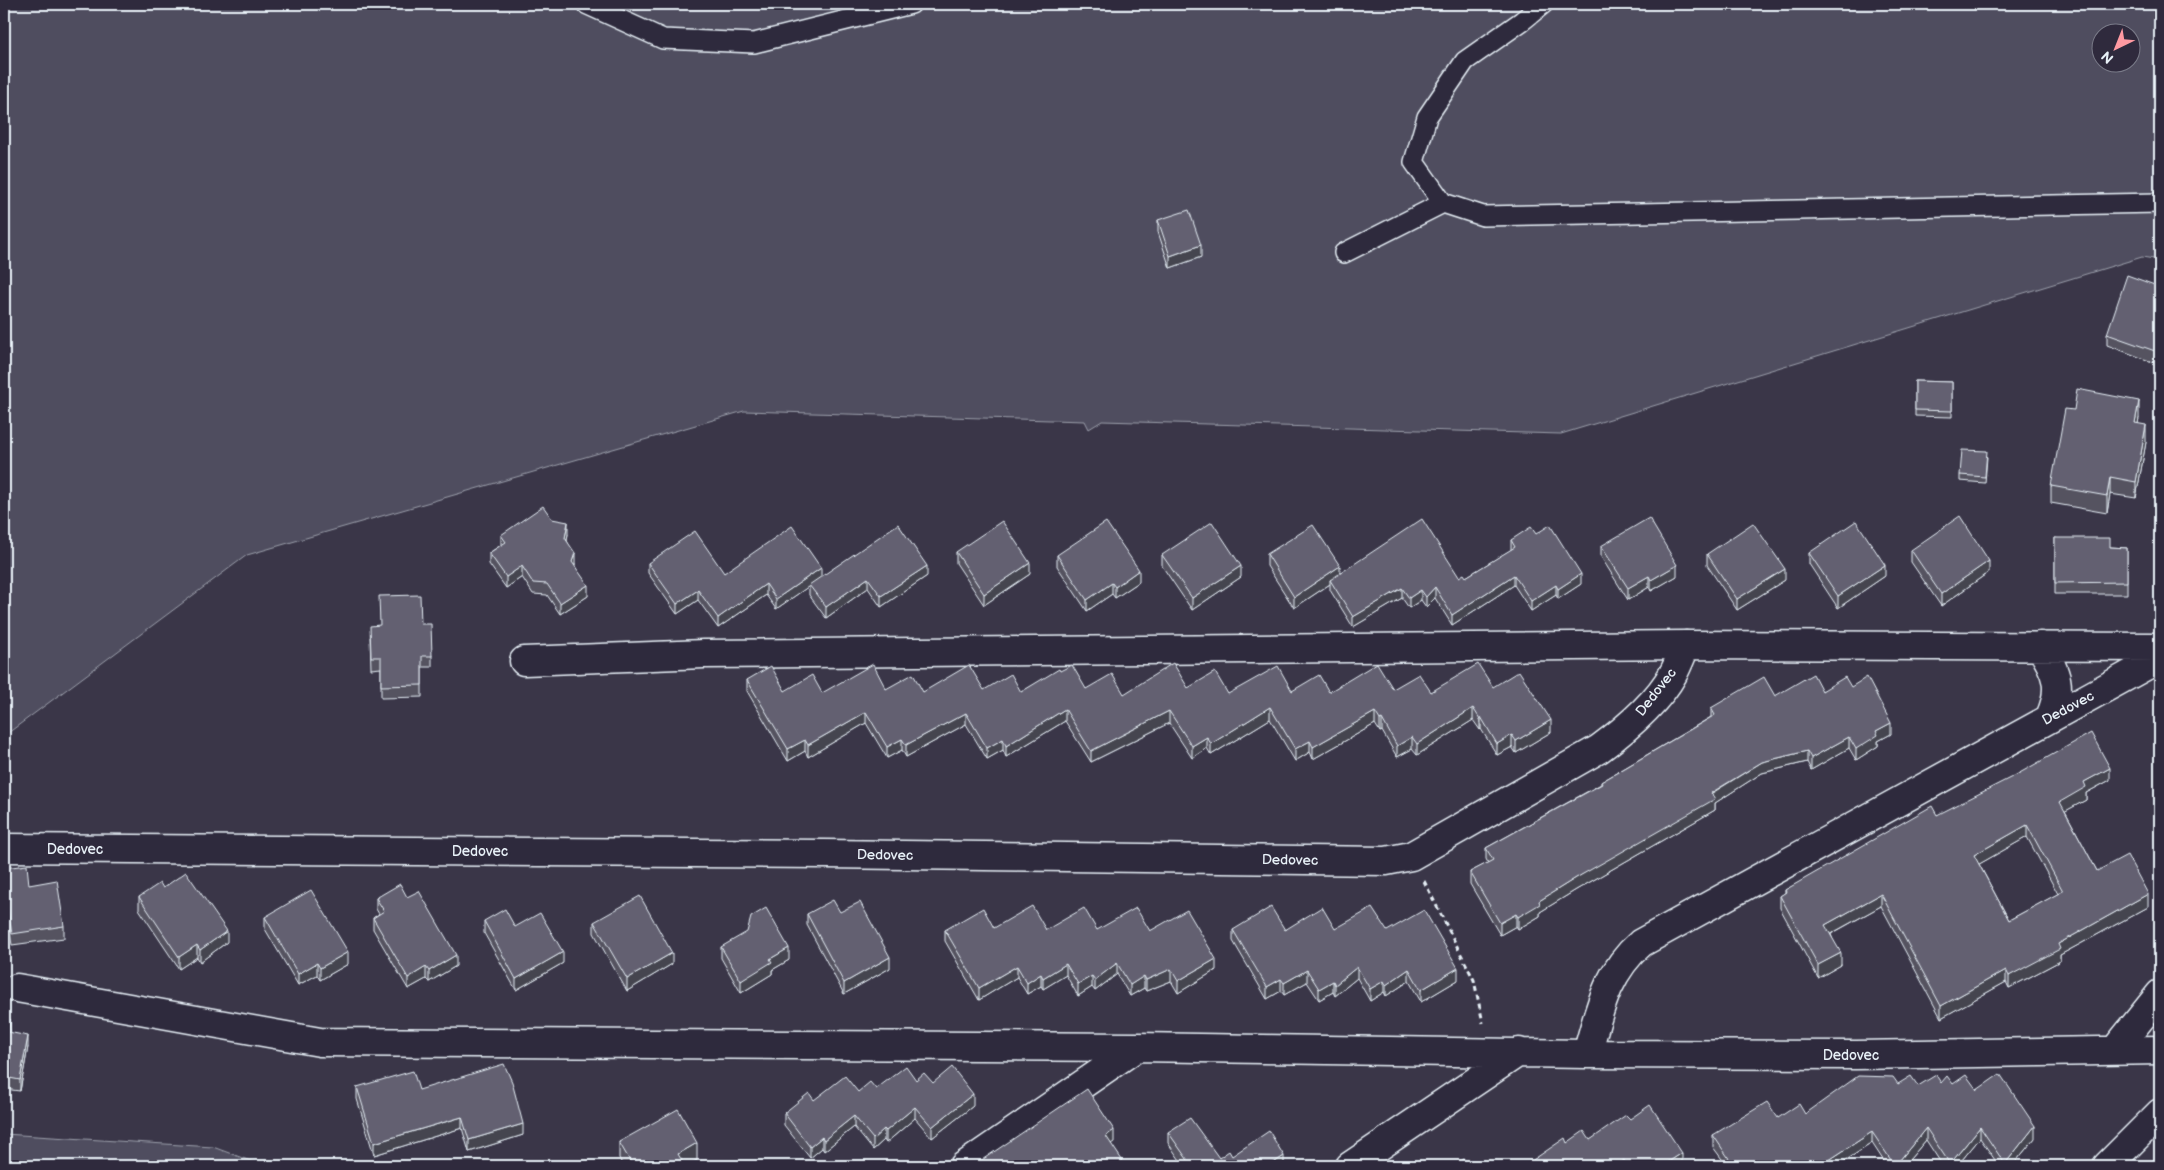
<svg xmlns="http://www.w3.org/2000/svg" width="2164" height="1170" font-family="'Balsamiq Sans',sans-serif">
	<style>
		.green { fill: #504e5f; stroke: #9ca0ac; fill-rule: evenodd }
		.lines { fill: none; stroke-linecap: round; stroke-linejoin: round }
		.service-casing { stroke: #e8f1f8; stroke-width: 22 }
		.minor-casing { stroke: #e8f1f8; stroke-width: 31 }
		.path { stroke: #e8f1f8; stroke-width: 3; stroke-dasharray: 5 4; stroke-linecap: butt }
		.service { stroke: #2f2a3d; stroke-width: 19 }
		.minor { stroke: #2f2a3d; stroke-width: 28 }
		.wall { fill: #555361; stroke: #e8f1f8; fill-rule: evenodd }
		.shaded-wall { fill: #45444f; stroke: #e8f1f8 }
		.building { fill: #636171; stroke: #e8f1f8; fill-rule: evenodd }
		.labels { text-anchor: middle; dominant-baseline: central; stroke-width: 5; stroke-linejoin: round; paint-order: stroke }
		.street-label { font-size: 14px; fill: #e8f1f8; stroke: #2f2a3d }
	</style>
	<rect width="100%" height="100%" fill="#3a3648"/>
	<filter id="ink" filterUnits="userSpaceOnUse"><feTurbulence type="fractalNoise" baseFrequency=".02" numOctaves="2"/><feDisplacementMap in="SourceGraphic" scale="10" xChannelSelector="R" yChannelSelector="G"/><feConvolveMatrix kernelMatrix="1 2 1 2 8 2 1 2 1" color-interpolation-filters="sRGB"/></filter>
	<g filter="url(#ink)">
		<path class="green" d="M 4,4 L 2160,4 L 2160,260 L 2142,257 L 1561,434 L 1102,421 L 1089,429 L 1085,421 L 744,411 L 247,555 L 4,736 ZM 2102,32 L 2132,32 L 2132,62 L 2102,62 Z
			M 4,1134 L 213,1147 L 264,1166 L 4,1166 Z"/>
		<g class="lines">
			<g class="service-casing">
				<path id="service" d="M 586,4 L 663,39 L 754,43 L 911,4
					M 1543,4 L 1522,21 L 1465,61 L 1427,117 L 1414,162 L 1443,203 L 1483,216 L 2160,203
					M 1344,253 L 1443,203"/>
			</g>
			<g class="minor-casing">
				<path id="minor" d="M 2040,646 C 2057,672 2063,688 2050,717
					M 524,661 L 704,654 L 1686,645 L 2160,647
					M 4,848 L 825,854 L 1386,861 L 1411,856 L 1599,749 C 1626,729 1657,703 1673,674 C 1678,665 1682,654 1686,645
					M 17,988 L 320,1042 L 1137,1047 L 1587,1054 L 1856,1055 L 2160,1050
					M 2115,1050 L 2160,994
					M 1587,1054 C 1599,1012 1606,973 1641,943 L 2160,658
					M 964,1166 L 1137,1047
					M 1350,1166 L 1519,1052
					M 2107,1166 L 2160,1113"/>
			</g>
			<path class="path" d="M 1424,881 L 1474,980 L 1483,1023"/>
			<use href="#service" class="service"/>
			<use href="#minor" class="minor"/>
		</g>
		<path class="wall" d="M 1158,220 L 1201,257 L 1170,268 L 1158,232 Z
			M 2160,287 L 2155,363 L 2107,345 L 2107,334 Z
			M 1915,381 L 1952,382 L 1952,417 L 1915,416 Z
			M 2074,410 L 2139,418 L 2138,423 L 2146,442 L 2136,498 L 2110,494 L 2107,513 L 2051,503 L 2051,486 Z
			M 1987,457 L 1985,483 L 1960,481 L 1960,475 Z
			M 552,519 L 568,534 L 567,540 L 575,564 L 575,566 L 588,596 L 560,614 L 547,595 L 533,594 L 522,577 L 506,588 L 489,564 L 489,553 L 501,545 L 501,535 Z
			M 1536,534 L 1581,584 L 1558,599 L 1556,595 L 1531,611 L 1514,585 L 1452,625 L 1435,598 L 1426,607 L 1421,600 L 1409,608 L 1402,598 L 1353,627 L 1330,590 L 1330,584 L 1294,608 L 1267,566 L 1267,554 L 1340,573 L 1466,577 L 1511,550 L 1511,540 Z
			M 2055,538 L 2110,547 L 2127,548 L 2127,594 L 2055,594 Z
			M 1601,546 L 1677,576 L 1651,591 L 1649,587 L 1628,600 L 1601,557 Z
			M 1911,550 L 1989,572 L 1941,606 L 1911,562 Z
			M 956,552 L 1030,574 L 984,605 L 956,563 Z
			M 1809,553 L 1885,576 L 1838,608 L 1809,564 Z
			M 1707,554 L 1785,580 L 1737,610 L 1707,565 Z
			M 1057,555 L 1139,582 L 1115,598 L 1112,594 L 1087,611 L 1057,566 Z
			M 1162,555 L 1241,577 L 1192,610 L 1162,566 Z
			M 648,563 L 724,573 L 821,577 L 927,576 L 881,607 L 868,588 L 826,618 L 809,595 L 809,586 L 776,609 L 766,595 L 718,628 L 698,600 L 677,614 L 648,573 Z
			M 421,624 L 432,656 L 432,667 L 422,667 L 422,697 L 381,698 L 381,668 L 371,669 L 370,637 Z
			M 1060,671 L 1086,689 L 1124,694 L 1188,688 L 1228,694 L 1292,691 L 1329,692 L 1393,689 L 1431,692 L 1493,687 L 1551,732 L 1516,753 L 1512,747 L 1497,755 L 1481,729 L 1480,730 L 1473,720 L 1417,755 L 1412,749 L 1397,757 L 1382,731 L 1380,732 L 1375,724 L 1313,759 L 1310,752 L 1295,761 L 1270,719 L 1211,755 L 1207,748 L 1192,758 L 1169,723 L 1091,762 L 1065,721 L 1006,757 L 1003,750 L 987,759 L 966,724 L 906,757 L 902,750 L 887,758 L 866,723 L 808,757 L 805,751 L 788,761 L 747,691 L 747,680 L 785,691 L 822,693 L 886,689 L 923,692 L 984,690 L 1021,692 Z
			M 1851,687 L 1891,734 L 1878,741 L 1878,746 L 1856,760 L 1849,748 L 1811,770 L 1807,762 L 1762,773 L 1715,803 L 1715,810 L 1576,890 L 1540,912 L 1540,916 L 1518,929 L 1516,926 L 1500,935 L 1470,884 L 1470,872 L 1488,863 L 1486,859 L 1486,848 L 1601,784 L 1601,782 L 1711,717 L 1711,708 L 1775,696 Z
			M 2110,780 L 2086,793 L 2086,800 L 2065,811 L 2097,871 L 2148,907 L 2060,955 L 2060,961 L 2009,988 L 2006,982 L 1941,1018 L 1881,906 L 1831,934 L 1841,965 L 1818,978 L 1780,908 L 1780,896 L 1785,893 L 1785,890 L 1937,815 ZM 2027,837 L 2058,894 L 2009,920 L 1979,864 Z
			M 4,868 L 29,885 L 64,926 L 64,938 L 12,945 L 4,896 Z
			M 163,888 L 227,942 L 200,962 L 197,957 L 179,969 L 139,909 L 139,897 Z
			M 407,897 L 456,966 L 429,982 L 426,979 L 408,989 L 373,929 L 373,918 L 379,914 L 376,909 L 376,898 Z
			M 840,912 L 890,968 L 844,994 L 807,925 L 807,914 Z
			M 265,917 L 348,964 L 320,980 L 317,975 L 298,985 L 265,929 Z
			M 484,921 L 515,927 L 563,963 L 516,990 L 484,933 Z
			M 594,922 L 672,964 L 627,991 L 594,933 Z
			M 994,928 L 1150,931 L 1216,970 L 1178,993 L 1171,981 L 1146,991 L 1144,988 L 1130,996 L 1117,974 L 1095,991 L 1092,987 L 1078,996 L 1066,975 L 1043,989 L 1041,986 L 1027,994 L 1017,977 L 979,1000 L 945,941 L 945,930 Z
			M 1335,929 L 1387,931 L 1458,980 L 1421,1002 L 1409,981 L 1386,996 L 1384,992 L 1370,1001 L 1357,978 L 1335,996 L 1333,992 L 1319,1000 L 1307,982 L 1284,995 L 1281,991 L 1267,999 L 1233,941 L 1233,930 L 1285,930 Z
			M 721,947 L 789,960 L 772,970 L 772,974 L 741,993 L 721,958 Z
			M 4,1018 L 10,1030 L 10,1033 L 28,1047 L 20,1091 L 4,1089 Z
			M 916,1080 L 933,1083 L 973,1106 L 932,1138 L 915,1118 L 886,1143 L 884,1140 L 873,1150 L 854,1127 L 824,1151 L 822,1148 L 810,1158 L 784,1125 L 784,1113 L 814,1100 L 876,1089 Z
			M 1941,1083 L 1953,1084 L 1977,1090 L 2035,1138 L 2012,1166 L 1999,1166 L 1980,1138 L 1957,1166 L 1943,1166 L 1926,1140 L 1904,1166 L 1887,1166 L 1872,1143 L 1837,1166 L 1727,1166 L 1713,1147 L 1713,1135 L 1778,1118 L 1805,1114 L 1898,1084 L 1918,1086 Z
			M 357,1087 L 419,1090 L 523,1135 L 469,1152 L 462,1128 L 374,1155 L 357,1099 Z
			M 1630,1119 L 1682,1165 L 1679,1166 L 1533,1166 L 1533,1160 L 1567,1143 L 1590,1140 Z
			M 1168,1132 L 1219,1158 L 1232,1156 L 1284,1166 L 1184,1166 L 1168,1143 Z
			M 619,1142 L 697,1160 L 685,1166 L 623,1166 L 619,1158 Z"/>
		<path class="shaded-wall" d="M 1201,245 L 1201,257 L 1170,268 L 1170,256 Z
			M 2160,336 L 2160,347 L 2155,363 L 2155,351 Z
			M 2139,401 L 2139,418 L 2135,439 L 2135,423 Z
			M 2146,425 L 2146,442 L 2136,498 L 2136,482 Z
			M 2110,477 L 2110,494 L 2107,513 L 2107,496 Z
			M 568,522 L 568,534 L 565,549 L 565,538 Z
			M 575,553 L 575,564 L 572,574 L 572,562 Z
			M 1989,561 L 1989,572 L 1941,606 L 1941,594 Z
			M 1030,563 L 1030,574 L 984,605 L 984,594 Z
			M 1677,565 L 1677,576 L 1651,591 L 1651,580 Z
			M 1885,565 L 1885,576 L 1838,608 L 1838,596 Z
			M 522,566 L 522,577 L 506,588 L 506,577 Z
			M 927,566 L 927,576 L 881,607 L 881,596 Z
			M 1241,566 L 1241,577 L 1192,610 L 1192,598 Z
			M 1340,566 L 1340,577 L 1330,580 L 1330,584 L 1294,608 L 1294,597 Z
			M 821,568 L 821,578 L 776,609 L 776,599 Z
			M 1785,569 L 1785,580 L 1737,610 L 1737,599 Z
			M 1139,570 L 1139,582 L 1115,598 L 1115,587 Z
			M 1581,574 L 1581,584 L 1558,599 L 1558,589 Z
			M 1514,575 L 1514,585 L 1452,625 L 1452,615 Z
			M 1649,576 L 1649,587 L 1628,600 L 1628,588 Z
			M 868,578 L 868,588 L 826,618 L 826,607 Z
			M 1112,583 L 1112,594 L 1087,611 L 1087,600 Z
			M 766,584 L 766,595 L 718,628 L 718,618 Z
			M 588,585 L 588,596 L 560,614 L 560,603 Z
			M 1556,585 L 1556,595 L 1531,611 L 1531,601 Z
			M 1435,587 L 1435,598 L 1426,607 L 1426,597 Z
			M 1402,588 L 1402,598 L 1353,627 L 1353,617 Z
			M 698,590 L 698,600 L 677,614 L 677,604 Z
			M 1421,590 L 1421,600 L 1409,608 L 1409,598 Z
			M 1270,707 L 1270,719 L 1211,755 L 1211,744 Z
			M 1473,708 L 1473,720 L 1417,755 L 1417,744 Z
			M 1065,709 L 1065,721 L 1006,757 L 1006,746 Z
			M 1169,711 L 1169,723 L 1091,762 L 1091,751 Z
			M 866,712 L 866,723 L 808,757 L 808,745 Z
			M 1375,712 L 1375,724 L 1313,759 L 1313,747 Z
			M 966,713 L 966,724 L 906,757 L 906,745 Z
			M 1481,717 L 1481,729 L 1480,730 L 1480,719 Z
			M 1382,719 L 1382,731 L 1380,732 L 1380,720 Z
			M 1551,720 L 1551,732 L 1516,753 L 1516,741 Z
			M 1891,723 L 1891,734 L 1878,741 L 1878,746 L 1856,760 L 1856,749 L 1876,731 Z
			M 1512,735 L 1512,747 L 1497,755 L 1497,744 Z
			M 1207,737 L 1207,748 L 1192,758 L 1192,746 Z
			M 1412,737 L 1412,749 L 1397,757 L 1397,746 Z
			M 1849,737 L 1849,748 L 1811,770 L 1811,758 Z
			M 902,739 L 902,750 L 887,758 L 887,747 Z
			M 1003,739 L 1003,750 L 987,759 L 987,748 Z
			M 805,740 L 805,751 L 788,761 L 788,749 Z
			M 1310,741 L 1310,752 L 1295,761 L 1295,749 Z
			M 1807,751 L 1807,762 L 1762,773 L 1715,803 L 1715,810 L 1576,890 L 1540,912 L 1540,916 L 1518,929 L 1518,917 L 1539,901 L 1762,762 Z
			M 2110,768 L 2110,780 L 2086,793 L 2086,800 L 2060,814 L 2060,802 L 2084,782 Z
			M 2027,825 L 2027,837 L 1974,867 L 1974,855 Z
			M 1881,894 L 1881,906 L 1825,937 L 1825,925 Z
			M 2148,894 L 2148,907 L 2060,955 L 2060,961 L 2009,988 L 2009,976 L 2058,944 Z
			M 1516,914 L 1516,926 L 1500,935 L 1500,923 Z
			M 227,931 L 227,942 L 200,962 L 200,950 Z
			M 197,945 L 197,957 L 179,969 L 179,957 Z
			M 789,948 L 789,960 L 772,970 L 772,974 L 741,993 L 741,981 L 770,959 Z
			M 348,952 L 348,964 L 320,980 L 320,968 Z
			M 563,952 L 563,963 L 516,990 L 516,979 Z
			M 672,953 L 672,964 L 627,991 L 627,979 Z
			M 1841,953 L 1841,965 L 1818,978 L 1818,965 Z
			M 456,955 L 456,966 L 429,982 L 429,971 Z
			M 890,957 L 890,968 L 844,994 L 844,983 Z
			M 1216,959 L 1216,970 L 1178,993 L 1178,981 Z
			M 317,963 L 317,975 L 298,985 L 298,974 Z
			M 1117,963 L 1117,974 L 1095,991 L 1095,980 Z
			M 1066,964 L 1066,975 L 1043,989 L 1043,978 Z
			M 1017,966 L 1017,977 L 979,1000 L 979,988 Z
			M 426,967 L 426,979 L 408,989 L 408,978 Z
			M 1357,967 L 1357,978 L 1335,996 L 1335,985 Z
			M 1458,968 L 1458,980 L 1421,1002 L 1421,990 Z
			M 1171,969 L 1171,981 L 1146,991 L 1146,980 Z
			M 1409,969 L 1409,981 L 1386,996 L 1386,985 Z
			M 1307,970 L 1307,982 L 1284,995 L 1284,983 Z
			M 2006,970 L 2006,982 L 1941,1018 L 1941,1006 Z
			M 1041,974 L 1041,986 L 1027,994 L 1027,983 Z
			M 1092,976 L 1092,987 L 1078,996 L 1078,984 Z
			M 1144,976 L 1144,988 L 1130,996 L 1130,985 Z
			M 1281,979 L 1281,991 L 1267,999 L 1267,987 Z
			M 1333,981 L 1333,992 L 1319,1000 L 1319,989 Z
			M 1384,981 L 1384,992 L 1370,1001 L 1370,989 Z
			M 10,1019 L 10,1030 L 8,1044 L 8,1032 Z
			M 28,1036 L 28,1047 L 20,1091 L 20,1080 Z
			M 973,1094 L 973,1106 L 932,1138 L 932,1127 Z
			M 915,1107 L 915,1118 L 886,1143 L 886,1131 Z
			M 854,1116 L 854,1127 L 824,1151 L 824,1140 Z
			M 462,1117 L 462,1128 L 374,1155 L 374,1143 Z
			M 523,1124 L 523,1135 L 469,1152 L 469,1140 Z
			M 2035,1126 L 2035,1138 L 2012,1166 L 2005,1166 L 2005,1164 Z
			M 1980,1127 L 1980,1138 L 1957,1166 L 1950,1166 L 1950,1164 Z
			M 1926,1128 L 1926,1140 L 1904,1166 L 1895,1166 Z
			M 884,1129 L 884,1140 L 873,1150 L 873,1139 Z
			M 1114,1130 L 1114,1142 L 1106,1147 L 1106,1136 Z
			M 1872,1132 L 1872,1143 L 1837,1166 L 1820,1166 Z
			M 822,1137 L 822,1148 L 810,1158 L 810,1147 Z
			M 697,1143 L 697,1160 L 685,1166 L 678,1166 L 678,1154 Z
			M 1682,1153 L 1682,1165 L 1679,1166 L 1662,1166 Z
			M 1284,1156 L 1284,1166 L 1269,1166 Z
			M 1624,1160 L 1624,1166 L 1615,1166 Z"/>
		<path class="building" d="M 1189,210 L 1201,245 L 1170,256 L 1158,220 Z
			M 2127,275 L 2160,287 L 2160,336 L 2155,351 L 2107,334 Z
			M 1915,381 L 1952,382 L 1952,411 L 1915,410 Z
			M 2077,389 L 2139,401 L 2135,423 L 2146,425 L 2136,482 L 2110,477 L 2107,496 L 2051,486 L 2065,409 L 2074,410 Z
			M 1962,450 L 1987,451 L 1985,477 L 1960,475 Z
			M 543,506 L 552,519 L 568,522 L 565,538 L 575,553 L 572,562 L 588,585 L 560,603 L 547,584 L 533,583 L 522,566 L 506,577 L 489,553 L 506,542 L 501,535 Z
			M 1960,516 L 1989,561 L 1941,594 L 1911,550 Z
			M 1649,518 L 1677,565 L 1651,580 L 1649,576 L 1628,588 L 1601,546 Z
			M 1422,519 L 1459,577 L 1464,574 L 1466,577 L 1515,547 L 1511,540 L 1531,527 L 1536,534 L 1550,525 L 1581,574 L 1558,589 L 1556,585 L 1531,601 L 1514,575 L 1452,615 L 1435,587 L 1426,597 L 1421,590 L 1409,598 L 1402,588 L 1353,617 L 1330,580 Z
			M 1002,521 L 1030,563 L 984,594 L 956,552 Z
			M 1856,521 L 1885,565 L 1838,596 L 1809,553 Z
			M 1106,522 L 1139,570 L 1115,587 L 1112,583 L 1087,600 L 1057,555 Z
			M 1212,522 L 1241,566 L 1192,598 L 1162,555 Z
			M 1753,523 L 1785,569 L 1737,599 L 1707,554 Z
			M 898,524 L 927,566 L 881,596 L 868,578 L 826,607 L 809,585 Z
			M 1313,525 L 1340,566 L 1294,597 L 1267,554 Z
			M 792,526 L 821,568 L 776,599 L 766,584 L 718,618 L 698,590 L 677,604 L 648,563 L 695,531 L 724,573 Z
			M 2055,538 L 2110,538 L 2110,547 L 2127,548 L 2127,582 L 2055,583 Z
			M 420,595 L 421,624 L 431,624 L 432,656 L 422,656 L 422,685 L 381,686 L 381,657 L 371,657 L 370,626 L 380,625 L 379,596 Z
			M 1173,663 L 1188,688 L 1215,672 L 1228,694 L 1278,666 L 1292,691 L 1319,675 L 1329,692 L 1377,663 L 1393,689 L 1419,674 L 1431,692 L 1478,664 L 1493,687 L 1519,671 L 1551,720 L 1516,741 L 1512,735 L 1497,744 L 1481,717 L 1480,719 L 1473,708 L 1417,744 L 1412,737 L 1397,746 L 1382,719 L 1380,720 L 1375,712 L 1313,747 L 1310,741 L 1295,749 L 1270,707 L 1211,744 L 1207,737 L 1192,746 L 1169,711 L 1091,751 L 1065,709 L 1006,746 L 1003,739 L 987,748 L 966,713 L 906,745 L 902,739 L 887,747 L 866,712 L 808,745 L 805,740 L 788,749 L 747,680 L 771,666 L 785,691 L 812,675 L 822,693 L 873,664 L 886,689 L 913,674 L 923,692 L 969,665 L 984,690 L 1011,674 L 1021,692 L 1059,669 L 1060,671 L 1072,665 L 1086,689 L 1112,674 L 1124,694 Z
			M 1813,674 L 1822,691 L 1845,677 L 1851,687 L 1867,677 L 1891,723 L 1876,731 L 1878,735 L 1856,749 L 1849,737 L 1811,758 L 1807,751 L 1762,762 L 1711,793 L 1715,799 L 1576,878 L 1539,901 L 1540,904 L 1518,917 L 1516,914 L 1500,923 L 1470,872 L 1493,860 L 1486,848 L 1602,784 L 1601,782 L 1618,772 L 1715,715 L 1711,708 L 1764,677 L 1775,696 Z
			M 2091,733 L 2110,768 L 2084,782 L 2086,787 L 2060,802 L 2097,871 L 2127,855 L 2148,894 L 2058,944 L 2060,949 L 2009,976 L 2006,970 L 1941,1006 L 1881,894 L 1825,925 L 1841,953 L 1818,965 L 1780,896 L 1786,892 L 1785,890 L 1932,806 L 1937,815 L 2016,775 ZM 2027,825 L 2063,891 L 2009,920 L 1974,855 Z
			M 27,865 L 29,885 L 57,880 L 64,926 L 12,934 L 4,884 L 4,868 Z
			M 186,872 L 227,931 L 200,950 L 197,945 L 179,957 L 139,897 L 160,883 L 163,888 Z
			M 400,884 L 407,897 L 419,891 L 456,955 L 429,971 L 426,967 L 408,978 L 373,918 L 384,911 L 376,898 Z
			M 311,890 L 348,952 L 320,968 L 317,963 L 298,974 L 265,917 Z
			M 640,896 L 672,953 L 627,979 L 594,922 Z
			M 833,900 L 840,912 L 860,902 L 890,957 L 844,983 L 807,914 Z
			M 1032,906 L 1046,930 L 1084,908 L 1097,930 L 1136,908 L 1150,931 L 1187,910 L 1216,959 L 1178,981 L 1171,969 L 1146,980 L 1144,976 L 1130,985 L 1117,963 L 1095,980 L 1092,976 L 1078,984 L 1066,964 L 1043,978 L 1041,974 L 1027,983 L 1017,966 L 979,988 L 945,930 L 983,908 L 994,928 Z
			M 1271,907 L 1285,930 L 1322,907 L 1335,929 L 1372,908 L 1387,931 L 1424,910 L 1458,968 L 1421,990 L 1409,969 L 1386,985 L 1384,981 L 1370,989 L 1357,967 L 1335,985 L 1333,981 L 1319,989 L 1307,970 L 1284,983 L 1281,979 L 1267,987 L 1233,930 Z
			M 766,908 L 789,948 L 770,959 L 772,962 L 741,981 L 721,947 L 747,932 L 751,917 Z
			M 505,909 L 515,927 L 540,913 L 563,952 L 516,979 L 484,921 Z
			M 4,1018 L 10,1019 L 8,1032 L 28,1036 L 20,1080 L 4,1077 Z
			M 504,1064 L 512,1082 L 523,1124 L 469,1140 L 462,1117 L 374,1143 L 357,1087 L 413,1071 L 419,1090 Z
			M 906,1066 L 916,1080 L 924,1073 L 933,1083 L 952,1067 L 973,1094 L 932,1127 L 915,1107 L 886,1131 L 884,1129 L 873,1139 L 854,1116 L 824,1140 L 822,1137 L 810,1147 L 784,1113 L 809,1093 L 814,1100 L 845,1076 L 858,1092 L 870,1082 L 876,1089 Z
			M 2000,1074 L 2035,1126 L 2005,1164 L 1980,1127 L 1950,1164 L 1926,1128 L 1895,1166 L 1872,1132 L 1820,1166 L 1734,1166 L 1713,1135 L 1767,1102 L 1778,1118 L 1799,1104 L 1805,1114 L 1858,1076 L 1893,1077 L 1898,1084 L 1911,1076 L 1918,1086 L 1936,1075 L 1941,1083 L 1947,1076 L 1953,1084 L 1966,1075 L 1977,1090 Z
			M 1087,1089 L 1114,1130 L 1106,1136 L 1126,1166 L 973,1166 Z
			M 1650,1105 L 1682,1153 L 1662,1166 L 1628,1166 L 1624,1160 L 1615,1166 L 1537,1166 L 1533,1160 L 1565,1138 L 1567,1143 L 1584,1131 L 1590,1140 L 1626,1115 L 1630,1119 Z
			M 678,1109 L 697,1143 L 678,1154 L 685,1166 L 633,1166 L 619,1142 Z
			M 1190,1118 L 1219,1158 L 1229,1151 L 1232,1156 L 1269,1131 L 1284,1156 L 1269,1166 L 1192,1166 L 1168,1132 Z
			M 1464,1159 L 1469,1166 L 1453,1166 Z"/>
	</g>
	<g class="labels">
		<g class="street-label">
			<text transform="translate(1656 692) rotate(-52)">Dedovec</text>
			<text transform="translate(2068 708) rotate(-28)">Dedovec</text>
			<text x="75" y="849">Dedovec</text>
			<text x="480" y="851">Dedovec</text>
			<text transform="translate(885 855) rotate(1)">Dedovec</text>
			<text transform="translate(1290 860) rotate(1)">Dedovec</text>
			<text x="1851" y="1055">Dedovec</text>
		</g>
	</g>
	<rect width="2164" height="1170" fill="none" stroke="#2f2a3d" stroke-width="20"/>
	<rect x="10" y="10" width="2144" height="1150" fill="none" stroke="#e8f1f8" stroke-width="2" filter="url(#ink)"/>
	<g transform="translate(2116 48) rotate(223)"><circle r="24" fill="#2f2a3d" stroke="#797a88"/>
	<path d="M0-4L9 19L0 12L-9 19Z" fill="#ff9aa2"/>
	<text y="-8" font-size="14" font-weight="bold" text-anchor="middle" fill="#e8f1f8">N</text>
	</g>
</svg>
